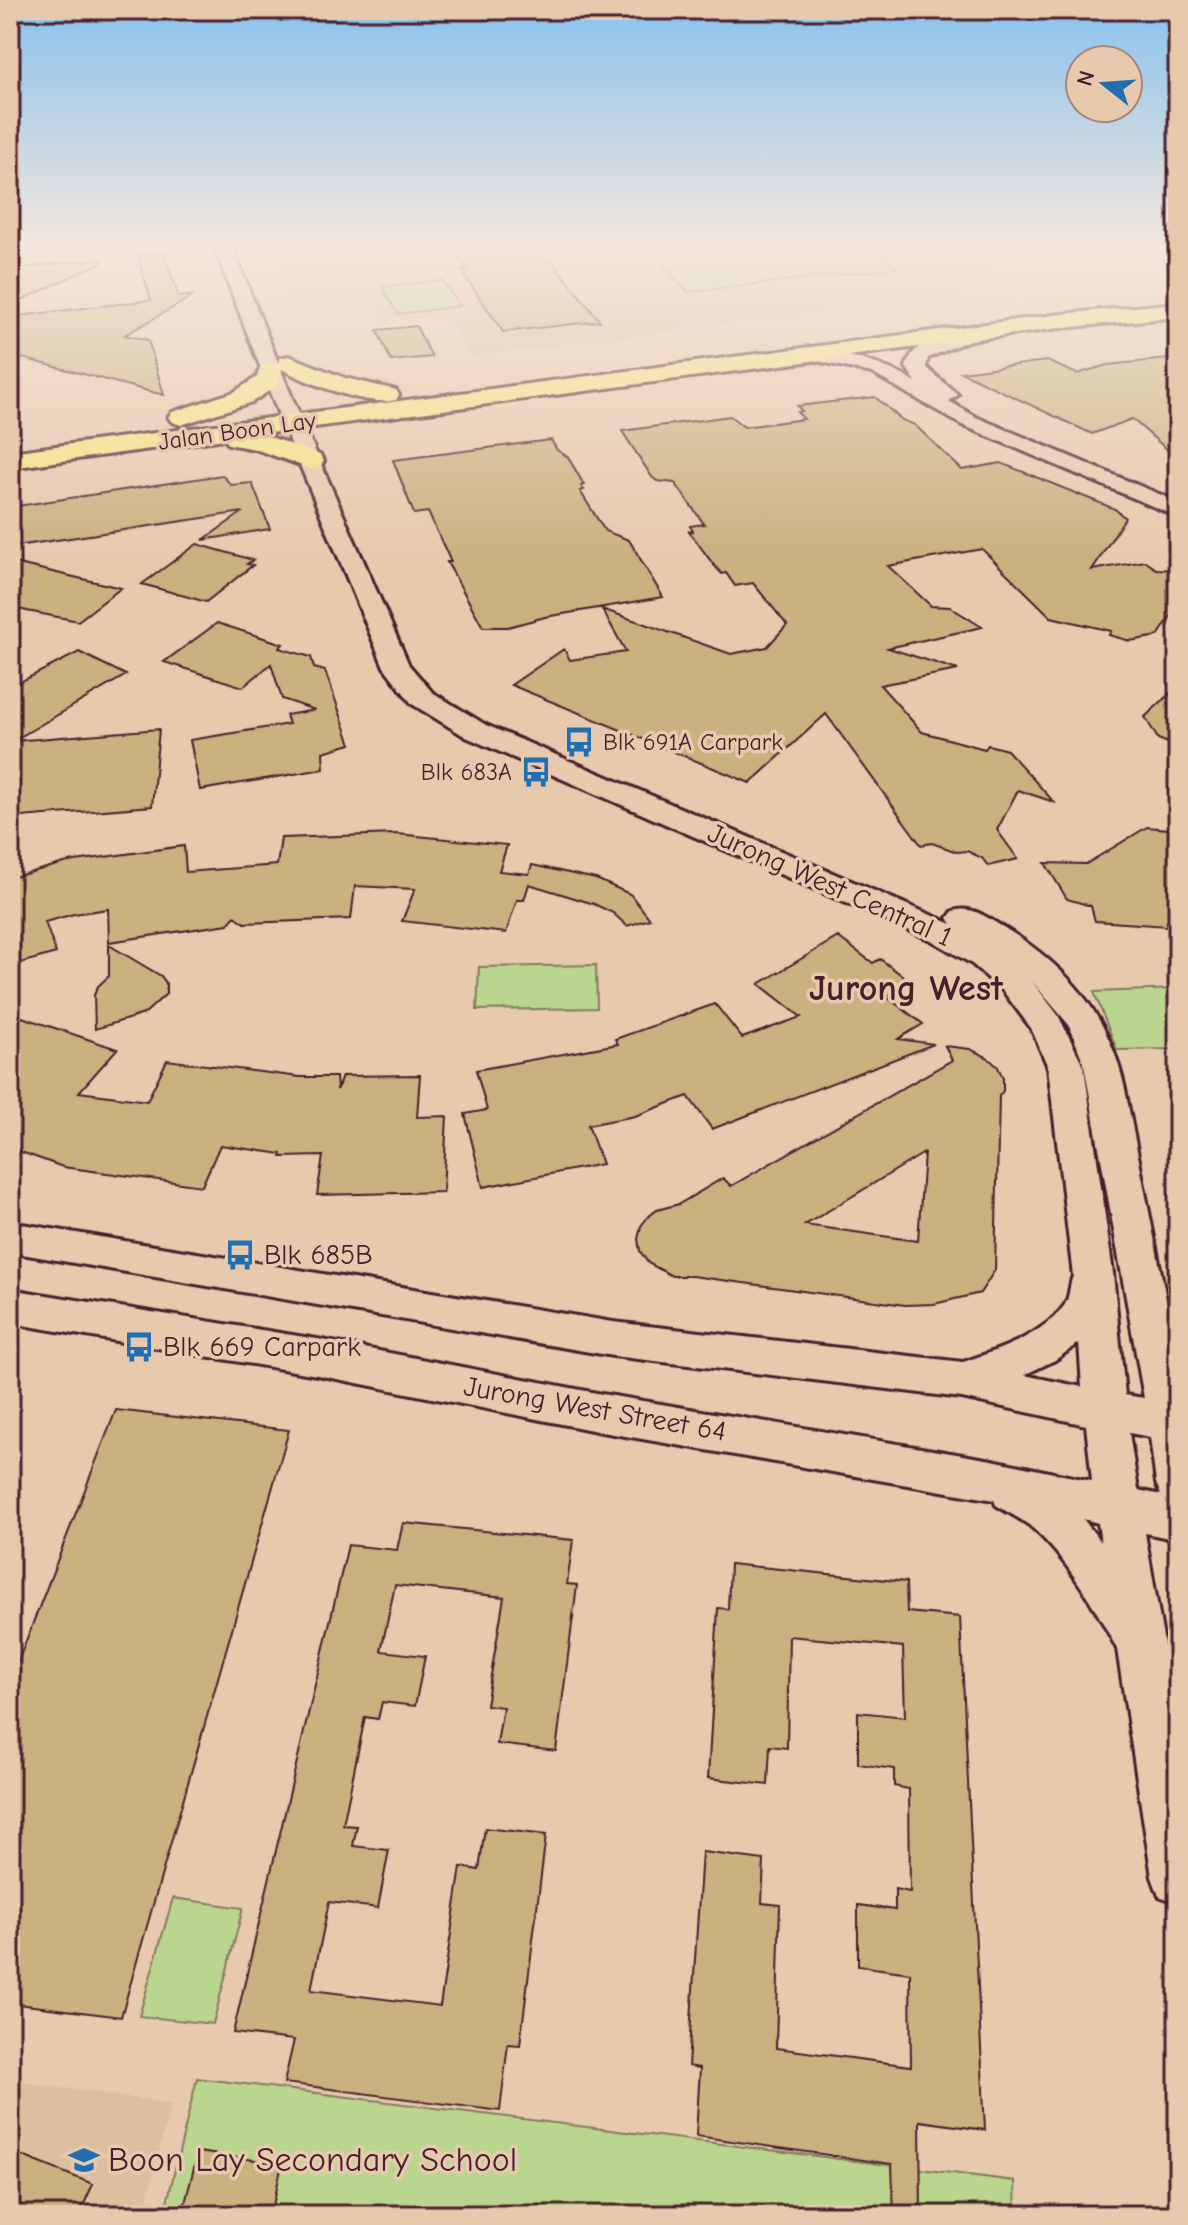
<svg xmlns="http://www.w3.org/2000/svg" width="1188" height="2225" font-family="'Comic Neue',sans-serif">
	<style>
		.built { fill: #dbbf9e }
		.green { fill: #bad58d; stroke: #827a5c; stroke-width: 2 }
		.building { fill: #c9b180; stroke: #4a1f2b; stroke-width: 2; fill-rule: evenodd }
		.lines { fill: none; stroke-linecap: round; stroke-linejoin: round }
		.minor-casing { stroke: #4a1f2b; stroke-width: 6 }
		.major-casing { stroke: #4a1f2b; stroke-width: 6 }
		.minor { fill: #e7c9ae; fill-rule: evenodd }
		.major { fill: #f4e382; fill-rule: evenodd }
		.labels { text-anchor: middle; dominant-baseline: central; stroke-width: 7; stroke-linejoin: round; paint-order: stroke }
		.far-street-label { font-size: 24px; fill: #4a1f2b; stroke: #e7c9ae }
		.far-poi-label { font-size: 24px; fill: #4a1f2b; stroke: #e7c9ae; text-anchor: start }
		.street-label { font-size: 28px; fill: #4a1f2b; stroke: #e7c9ae }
		.poi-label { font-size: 28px; fill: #4a1f2b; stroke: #e7c9ae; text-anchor: start }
		.near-poi-label { font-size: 34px; fill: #4a1f2b; stroke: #e7c9ae; text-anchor: start }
		.district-label { font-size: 36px; font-weight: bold; fill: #4a1f2b; stroke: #e7c9ae }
	</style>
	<rect width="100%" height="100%" fill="#e7c9ae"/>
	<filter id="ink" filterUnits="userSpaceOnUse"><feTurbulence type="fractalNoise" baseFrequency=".0125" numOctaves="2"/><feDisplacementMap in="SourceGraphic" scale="16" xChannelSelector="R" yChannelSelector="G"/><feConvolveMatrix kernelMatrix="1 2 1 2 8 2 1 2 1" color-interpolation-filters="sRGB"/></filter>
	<g filter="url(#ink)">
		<path class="built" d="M 265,247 L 983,247 L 1010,289 L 471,356 L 444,315 L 387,322 L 371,296 L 292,305 Z
			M 10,2080 L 171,2104 L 143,2215 L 10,2215 Z"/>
		<path class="green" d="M 646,247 L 871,247 L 896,268 L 688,292 Z
			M 442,280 L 460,306 L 398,314 L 382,287 Z
			M 596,965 L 597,1008 L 477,1010 L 479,967 Z
			M 1178,989 L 1178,1049 L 1117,1050 L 1094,992 Z
			M 173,1898 L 243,1908 L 213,2024 L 139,2016 Z
			M 197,2078 L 1015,2181 L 1016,2215 L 164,2215 Z"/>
		<path class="building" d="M 478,247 L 532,247 L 543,261 L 551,260 L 600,321 L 503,332 L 461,270 L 467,270 L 453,250 Z
			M 164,252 L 179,297 L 195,295 L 125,335 L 148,340 L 164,395 L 10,355 L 10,317 L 151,300 L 137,255 Z
			M 101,259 L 102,262 L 10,306 L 10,269 Z
			M 416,326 L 432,357 L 391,361 L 377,330 Z
			M 1168,359 L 1178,366 L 1178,459 L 1132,419 L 1092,434 L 961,372 L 1047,361 L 1077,374 L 1107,365 Z
			M 875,397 L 902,420 L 915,425 L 962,470 L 1001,463 L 1115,509 L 1125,518 L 1092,570 L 1145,561 L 1156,569 L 1178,570 L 1178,589 L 1172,602 L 1178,605 L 1158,636 L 1130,641 L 1109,635 L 1111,631 L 1051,617 L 982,549 L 888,566 L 931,606 L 950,607 L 982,627 L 888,648 L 958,670 L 880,685 L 922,732 L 985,749 L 988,745 L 1007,750 L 1054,802 L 1018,790 L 997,830 L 1018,859 L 988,866 L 982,858 L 967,851 L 957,852 L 932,843 L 921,845 L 826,714 L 750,783 L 511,685 L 564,649 L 570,660 L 626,652 L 602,609 L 731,654 L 767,647 L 787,625 L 753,583 L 735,586 L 726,573 L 722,574 L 713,564 L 689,531 L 693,531 L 690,526 L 704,524 L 675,483 L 657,481 L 652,477 L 622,431 L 730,416 L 744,427 L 804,419 L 797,412 L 802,411 L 797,406 Z
			M 551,440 L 557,450 L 568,457 L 584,485 L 581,486 L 584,490 L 580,491 L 605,531 L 629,540 L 663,597 L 545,617 L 508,627 L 483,627 L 447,562 L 451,562 L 428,512 L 414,514 L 393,460 Z
			M 222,475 L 231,485 L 252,483 L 270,529 L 203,540 L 243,512 L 10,547 L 10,507 Z
			M 197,544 L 253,560 L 247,564 L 253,565 L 206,602 L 142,584 Z
			M 10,562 L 121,588 L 78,621 L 27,611 L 10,607 Z
			M 217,623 L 283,644 L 279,648 L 311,657 L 314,668 L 325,671 L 351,744 L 323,752 L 324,769 L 200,790 L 190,740 L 289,724 L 286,715 L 315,710 L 282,699 L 271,664 L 243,687 L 164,662 Z
			M 79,652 L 126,675 L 13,741 L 159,729 L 152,806 L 10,818 L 10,687 Z
			M 1178,686 L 1178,747 L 1158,739 L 1145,717 Z
			M 1147,827 L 1178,830 L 1178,923 L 1167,922 L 1168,926 L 1095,921 L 1091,906 L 1067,899 L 1045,863 L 1086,864 Z
			M 397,834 L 507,845 L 499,871 L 529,874 L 532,865 L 596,879 L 630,894 L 650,919 L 627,926 L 613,913 L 594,904 L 529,884 L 524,900 L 517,900 L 506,933 L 402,921 L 415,889 L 355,886 L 351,919 L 245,923 L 235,916 L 228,924 L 109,942 L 108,909 L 74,914 L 45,922 L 56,953 L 10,966 L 10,878 L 68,862 L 184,846 L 186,872 L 277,865 L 281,838 Z
			M 838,937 L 873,963 L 880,959 L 911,982 L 887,997 L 923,1024 L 898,1039 L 934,1044 L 712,1129 L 688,1096 L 635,1116 L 588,1125 L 602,1164 L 483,1187 L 465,1114 L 487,1110 L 476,1070 L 618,1044 L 615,1039 L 715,1004 L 742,1038 L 801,1017 L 759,984 Z
			M 109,945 L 161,976 L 166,983 L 166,994 L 144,1014 L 95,1029 L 94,995 L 98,986 L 109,976 Z
			M 22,1017 L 117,1049 L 79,1092 L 147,1101 L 167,1060 L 300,1077 L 336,1077 L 337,1090 L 342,1076 L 420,1075 L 417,1117 L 447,1116 L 443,1192 L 317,1195 L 323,1156 L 281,1157 L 282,1154 L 220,1145 L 202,1186 L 63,1167 L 10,1148 L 10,1030 Z
			M 945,1046 L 970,1049 L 987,1057 L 998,1067 L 1003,1078 L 1003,1091 L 999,1096 L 995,1270 L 980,1293 L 934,1304 L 905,1305 L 692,1276 L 672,1276 L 648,1263 L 640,1251 L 638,1239 L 641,1226 L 648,1217 L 657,1210 L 679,1204 L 723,1178 L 731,1186 L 952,1060 ZM 924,1153 L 918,1241 L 805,1225 Z
			M 116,1410 L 289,1430 L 121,2017 L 10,2003 L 10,1682 Z
			M 403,1523 L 573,1540 L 567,1584 L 577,1585 L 556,1751 L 497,1744 L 503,1707 L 486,1705 L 504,1597 L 395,1585 L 381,1651 L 425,1656 L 415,1706 L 382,1702 L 378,1719 L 365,1717 L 343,1825 L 357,1826 L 353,1846 L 389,1850 L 378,1908 L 329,1902 L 311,1990 L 440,2006 L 461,1867 L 479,1870 L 485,1828 L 546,1835 L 520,2045 L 508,2044 L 500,2111 L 284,2083 L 294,2040 L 233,2033 L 348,1545 L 397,1550 Z
			M 730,1564 L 906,1582 L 907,1612 L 960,1617 L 985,2130 L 920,2121 L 921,2215 L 894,2215 L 892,2164 L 696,2136 L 700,2068 L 688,2066 L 702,1852 L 764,1860 L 762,1903 L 780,1905 L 776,2048 L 911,2066 L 910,1973 L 858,1966 L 858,1905 L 895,1910 L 895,1889 L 910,1892 L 909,1789 L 894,1786 L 894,1769 L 858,1764 L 858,1712 L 905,1717 L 903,1647 L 789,1636 L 787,1748 L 770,1746 L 768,1785 L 708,1778 L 718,1608 L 728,1609 Z
			M 10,2151 L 93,2184 L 79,2215 L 10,2215 Z
			M 198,2152 L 282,2164 L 271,2215 L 182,2215 Z"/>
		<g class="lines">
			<g class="minor-casing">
				<path id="minor" d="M 214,247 L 232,247 L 293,400 L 409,665 L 432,692 L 486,725 L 952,924 L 948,918 L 953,911 C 972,905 986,917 1003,927 C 1068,967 1108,1013 1125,1089 L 1178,1360 L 1178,1540 L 1145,1533 L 1178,1725 L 1178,1903 L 1159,1896 L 1152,1877 L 1117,1649 C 1095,1607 1066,1556 1029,1525 C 1019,1518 1007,1512 996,1505 L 994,1500 L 602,1432 L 317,1375 L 10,1323 L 10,1289 L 317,1339 L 602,1394 L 992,1460 L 1092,1481 L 1086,1425 L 962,1398 L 613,1356 L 10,1252 L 10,1222 L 613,1322 L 963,1362 C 996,1351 1042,1336 1064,1306 C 1070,1298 1069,1285 1073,1276 L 1048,1067 L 1031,1028 L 1003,991 L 972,964 L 931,940 L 466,737 L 412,704 L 384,667 L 273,400 ZM 1031,980 L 1069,1025 L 1084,1064 L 1144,1398 L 1125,1395 L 1113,1273 L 1084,1067 L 1058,1015 ZM 1079,1343 L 1082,1387 L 1024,1375 L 1055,1360 ZM 1129,1433 L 1150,1437 L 1156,1483 L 1161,1495 L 1138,1490 ZM 1083,1519 L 1098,1523 L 1101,1542 Z
					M 965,329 L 972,331 L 975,335 L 972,339 L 928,358 L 926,367 L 958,395 L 949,401 L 976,417 L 1178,502 L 1178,517 L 962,425 L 872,373 L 803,358 L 800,354 L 810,348 C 849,355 881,362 916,382 L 906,367 C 913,341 941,335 965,329 Z"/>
			</g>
			<g class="major-casing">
				<path id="major" d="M 1178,303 L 1178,317 L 1061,328 L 262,434 L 320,455 L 324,461 L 320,467 L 311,469 L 255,449 L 228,444 L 225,439 L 10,468 L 10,452 L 1061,314 Z
					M 289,356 L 345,378 L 396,390 L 399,395 L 396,400 C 367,407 308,383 282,369 L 278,385 L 252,402 L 181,425 L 172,422 L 168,417 L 172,412 L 234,392 L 257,377 L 261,364 L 277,364 L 280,358 Z"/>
			</g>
			<use href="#minor" class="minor"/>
			<use href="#major" class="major"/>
		</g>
	</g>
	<linearGradient id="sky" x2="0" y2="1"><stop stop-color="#88c2ef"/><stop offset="0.44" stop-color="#f4e7db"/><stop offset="1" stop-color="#f4e7db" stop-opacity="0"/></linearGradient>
	<rect width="1188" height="558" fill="url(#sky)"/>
	<defs>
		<g id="bus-bare" transform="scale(2.4)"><path d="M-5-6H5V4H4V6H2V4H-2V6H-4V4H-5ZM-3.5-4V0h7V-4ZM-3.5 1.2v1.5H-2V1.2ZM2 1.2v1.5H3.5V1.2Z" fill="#1f6fb2" stroke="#e7c9ae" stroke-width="2.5" paint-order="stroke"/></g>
		<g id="school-bare" transform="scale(2.4)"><path d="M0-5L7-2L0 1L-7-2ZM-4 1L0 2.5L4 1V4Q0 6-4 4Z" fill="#1f6fb2" stroke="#e7c9ae" stroke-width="2.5" paint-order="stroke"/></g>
	</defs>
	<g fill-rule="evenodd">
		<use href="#bus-bare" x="579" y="742"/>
		<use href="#bus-bare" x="536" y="772"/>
		<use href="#bus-bare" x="240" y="1255"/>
		<use href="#bus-bare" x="139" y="1347"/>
		<use href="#school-bare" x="84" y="2160"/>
	</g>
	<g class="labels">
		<g class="far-street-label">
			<text transform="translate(237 431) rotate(-8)">Jalan Boon Lay</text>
		</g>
		<g class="far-poi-label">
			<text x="603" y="742">Blk 691A Carpark</text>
			<text x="512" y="772" text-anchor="end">Blk 683A</text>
		</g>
		<g class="street-label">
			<text transform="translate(830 885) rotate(24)">Jurong West Central 1</text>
			<text transform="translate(595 1409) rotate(10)">Jurong West Street 64</text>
		</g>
		<g class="poi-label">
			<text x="264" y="1255">Blk 685B</text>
			<text x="163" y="1347">Blk 669 Carpark</text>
		</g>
		<g class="near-poi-label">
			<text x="108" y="2160">Boon Lay Secondary School</text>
		</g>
		<g class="district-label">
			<text x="906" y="988">Jurong West</text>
		</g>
	</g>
	<rect width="1188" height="2225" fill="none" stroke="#e7c9ae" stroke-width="40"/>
	<rect x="20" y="20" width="1148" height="2185" fill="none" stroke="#4a1f2b" stroke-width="3" filter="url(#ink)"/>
	<g transform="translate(1104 84) rotate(287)"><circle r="38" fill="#e7c9ae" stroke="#a8857a" stroke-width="2"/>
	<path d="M0-6L14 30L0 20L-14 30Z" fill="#1f6fb2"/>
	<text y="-12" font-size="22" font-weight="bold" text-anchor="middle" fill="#4a1f2b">N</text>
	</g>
</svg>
